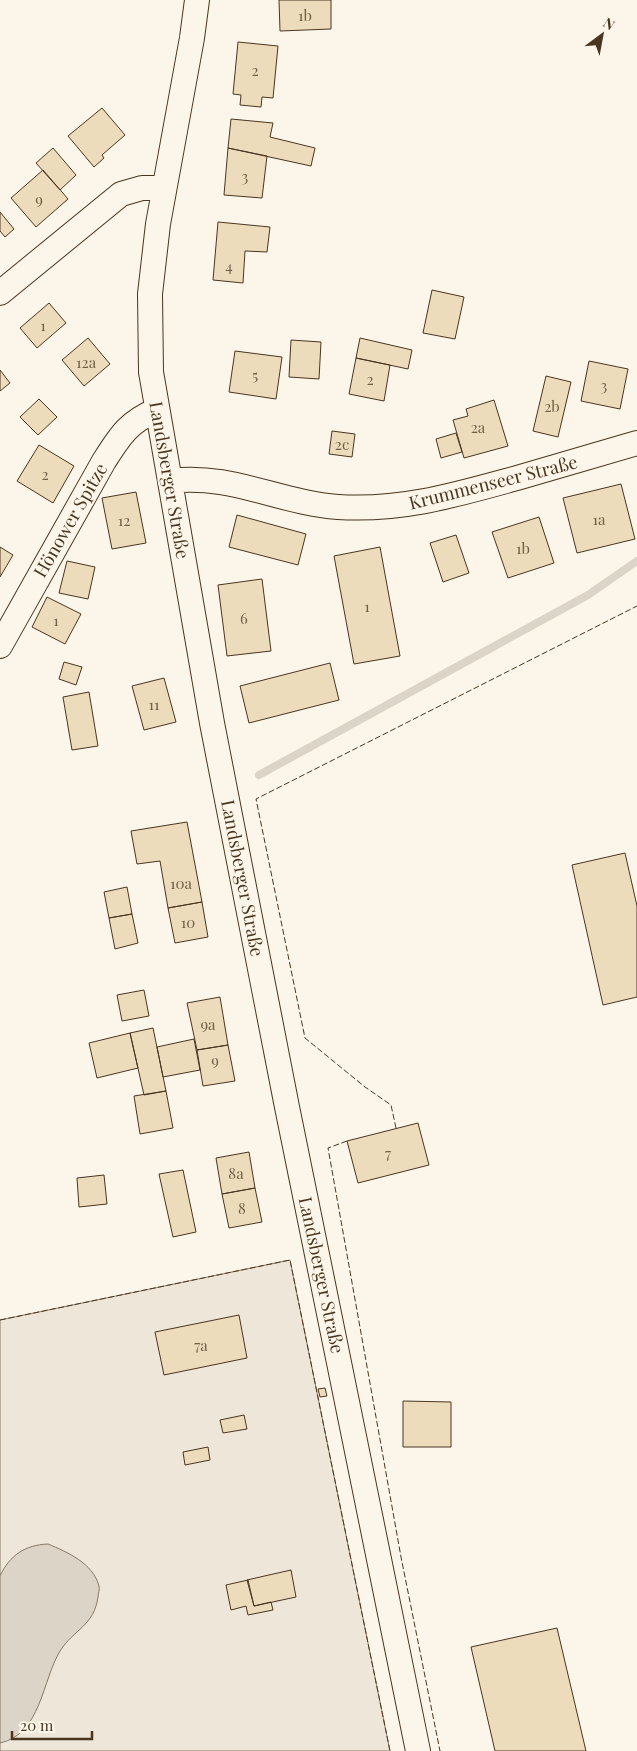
<svg xmlns="http://www.w3.org/2000/svg" width="637" height="1751" font-family="'Playfair Display',serif">
	<style>
		.green { fill: #ede6d9; stroke: #887966 }
		.water { fill: #dcd4c6; stroke: #887966 }
		.lines { fill: none; stroke-linecap: round; stroke-linejoin: round }
		.stream { stroke: #dcd4c6; stroke-width: 8 }
		.building { fill: #ecdcbc; stroke: #4a3520 }
		.street-casing { stroke: #4a3520; stroke-width: 26 }
		.street { stroke: #fbf6e9; stroke-width: 24 }
		.fence { stroke: #4a3520; stroke-width: 1; stroke-dasharray: 6 2.5; stroke-linecap: butt }
		.labels { text-anchor: middle; dominant-baseline: central; stroke-width: 4; stroke-linejoin: round; paint-order: stroke }
		.number-label { font-size: 15px; fill: #725f47 }
		.street-label { font-size: 18px; fill: #4a3520; stroke: #fbf6e9 }
	</style>
	<rect width="100%" height="100%" fill="#fbf6e9"/>
	<path class="green" d="M 290,1260 L 390,1751 L 0,1751 L 0,1320 Z"/>
	<path class="water" d="M 48,1544 C 67,1552 93,1563 99,1586 C 100,1589 98,1594 98,1597 C 94,1626 74,1629 60,1651 C 42,1681 41,1734 0,1743 L 0,1576 C 10,1555 25,1545 48,1544 Z"/>
	<g class="lines">
		<path class="stream" d="M 259,775 L 588,595 L 637,561"/>
	</g>
	<path class="building" d="M 279,0 L 331,0 L 331,29 L 280,31 Z
		M 238,42 L 278,46 L 273,98 L 262,97 L 261,107 L 240,105 L 241,95 L 233,94 Z
		M 102,108 L 125,135 L 102,155 L 104,158 L 94,167 L 68,136 Z
		M 231,119 L 273,123 L 270,137 L 315,148 L 311,166 L 228,148 Z
		M 53,148 L 76,175 L 60,190 L 36,163 Z
		M 228,148 L 267,156 L 262,198 L 224,195 Z
		M 43,170 L 68,199 L 36,227 L 11,198 Z
		M 0,212 L 14,229 L 5,237 L 0,231 Z
		M 218,222 L 270,227 L 267,252 L 245,251 L 243,283 L 213,280 Z
		M 432,290 L 464,297 L 455,339 L 423,333 Z
		M 49,303 L 66,323 L 37,348 L 20,328 Z
		M 88,338 L 110,364 L 84,386 L 62,360 Z
		M 360,338 L 412,350 L 408,369 L 356,358 Z
		M 291,340 L 321,342 L 319,379 L 289,377 Z
		M 235,351 L 282,357 L 276,399 L 229,392 Z
		M 356,358 L 390,365 L 384,401 L 349,394 Z
		M 589,361 L 628,369 L 620,409 L 581,401 Z
		M 0,370 L 10,383 L 0,391 Z
		M 546,376 L 571,382 L 558,437 L 533,431 Z
		M 39,399 L 57,417 L 38,435 L 20,417 Z
		M 494,400 L 508,446 L 464,458 L 453,420 L 468,416 L 466,409 Z
		M 332,431 L 355,434 L 352,457 L 329,454 Z
		M 456,433 L 462,452 L 441,458 L 436,439 Z
		M 39,445 L 74,466 L 53,503 L 17,481 Z
		M 621,484 L 635,539 L 577,553 L 563,498 Z
		M 136,492 L 146,543 L 112,549 L 102,498 Z
		M 237,515 L 306,534 L 298,565 L 229,547 Z
		M 539,517 L 554,563 L 508,578 L 492,532 Z
		M 456,535 L 469,573 L 443,582 L 430,543 Z
		M 0,547 L 13,555 L 0,577 Z
		M 380,547 L 400,656 L 354,664 L 334,556 Z
		M 67,561 L 95,567 L 88,599 L 59,593 Z
		M 262,579 L 271,651 L 227,656 L 218,585 Z
		M 47,597 L 81,614 L 65,644 L 32,627 Z
		M 64,662 L 82,667 L 76,685 L 59,679 Z
		M 330,663 L 339,700 L 249,723 L 240,686 Z
		M 164,678 L 176,722 L 144,730 L 132,686 Z
		M 89,692 L 98,746 L 72,750 L 63,697 Z
		M 187,822 L 202,902 L 168,908 L 160,861 L 137,864 L 131,831 Z
		M 625,853 L 637,906 L 637,997 L 603,1005 L 572,865 Z
		M 127,887 L 132,914 L 109,918 L 104,892 Z
		M 202,902 L 208,937 L 175,943 L 168,908 Z
		M 132,914 L 138,943 L 115,949 L 109,918 Z
		M 144,990 L 149,1016 L 122,1021 L 117,995 Z
		M 220,997 L 228,1045 L 197,1050 L 187,1003 Z
		M 153,1028 L 166,1091 L 144,1095 L 130,1033 Z
		M 130,1033 L 138,1068 L 97,1078 L 89,1043 Z
		M 194,1039 L 200,1070 L 163,1077 L 157,1047 Z
		M 228,1045 L 235,1081 L 203,1086 L 197,1050 Z
		M 166,1091 L 173,1128 L 140,1134 L 134,1096 Z
		M 418,1123 L 429,1165 L 358,1183 L 347,1141 Z
		M 249,1152 L 255,1188 L 222,1194 L 216,1158 Z
		M 183,1170 L 196,1232 L 173,1237 L 159,1174 Z
		M 104,1175 L 107,1204 L 79,1207 L 77,1178 Z
		M 255,1188 L 262,1222 L 229,1228 L 222,1194 Z
		M 239,1315 L 247,1358 L 164,1375 L 155,1332 Z
		M 325,1388 L 327,1396 L 320,1397 L 318,1389 Z
		M 403,1401 L 451,1402 L 451,1447 L 403,1447 Z
		M 244,1415 L 247,1429 L 223,1433 L 220,1420 Z
		M 208,1447 L 210,1460 L 185,1465 L 183,1452 Z
		M 291,1570 L 296,1597 L 254,1606 L 247,1580 Z
		M 248,1580 L 254,1606 L 271,1602 L 273,1610 L 248,1615 L 246,1606 L 231,1610 L 226,1585 Z
		M 557,1628 L 586,1751 L 495,1751 L 471,1647 Z"/>
	<g class="lines">
		<g class="street-casing">
			<path id="street" d="M 197,0 L 192,38 L 158,224 L 150,294 L 151,372 L 212,723 L 287,1107 L 418,1751
				M 0,293 L 121,194 L 142,188 L 163,188
				M 170,481 C 230,473 280,503 338,507 C 402,511 455,495 517,478 C 557,466 597,455 637,443
				M 0,646 L 104,461 C 120,436 128,422 157,410"/>
		</g>
		<use href="#street" class="street"/>
		<path class="fence" d="M 396,1128 L 391,1105 L 365,1087 L 305,1038 L 256,799 L 637,606
			M 347,1141 L 328,1148 L 401,1557 L 440,1751
			M 0,1320 L 290,1260 L 390,1751"/>
	</g>
	<g class="labels">
		<g class="number-label">
			<text x="305" y="15">1b</text>
			<text x="255" y="70">2</text>
			<text x="245" y="176">3</text>
			<text x="39" y="199">9</text>
			<text x="229" y="266">4</text>
			<text x="43" y="325">1</text>
			<text x="86" y="362">12a</text>
			<text x="255" y="375">5</text>
			<text x="370" y="379">2</text>
			<text x="604" y="385">3</text>
			<text x="552" y="406">2b</text>
			<text x="478" y="427">2a</text>
			<text x="342" y="444">2c</text>
			<text x="45" y="474">2</text>
			<text x="599" y="519">1a</text>
			<text x="124" y="520">12</text>
			<text x="523" y="548">1b</text>
			<text x="367" y="606">1</text>
			<text x="244" y="618">6</text>
			<text x="56" y="620">1</text>
			<text x="154" y="704">11</text>
			<text x="181" y="883">10a</text>
			<text x="188" y="922">10</text>
			<text x="208" y="1024">9a</text>
			<text x="215" y="1060">9</text>
			<text x="388" y="1153">7</text>
			<text x="236" y="1173">8a</text>
			<text x="242" y="1208">8</text>
			<text x="201" y="1345">7a</text>
		</g>
		<g class="street-label">
			<text transform="translate(170 480) rotate(80)">Landsberger Straße</text>
			<text transform="translate(493 482) rotate(-14)">Krummenseer Straße</text>
			<text transform="translate(70 520) rotate(-60)">Hönower Spitze</text>
			<text transform="translate(243 878) rotate(79)">Landsberger Straße</text>
			<text transform="translate(322 1275) rotate(78)">Landsberger Straße</text>
		</g>
	</g>
	<g transform="translate(602 35) rotate(32)" stroke="#fbf6e9" stroke-width="4" paint-order="stroke">
	<path d="M0-4L9 19L0 12L-9 19Z" fill="#4a3520"/>
	<text y="-8" font-size="14" font-weight="bold" text-anchor="middle" fill="#4a3520">N</text>
	</g>
	<path d="M12 1731v8h80v-8" fill="none" stroke="#4a3520" stroke-width="2.5"/>
	<text x="20" y="1731" font-size="15" fill="#4a3520" stroke="#fbf6e9" stroke-width="4" paint-order="stroke">20 m</text>
</svg>
